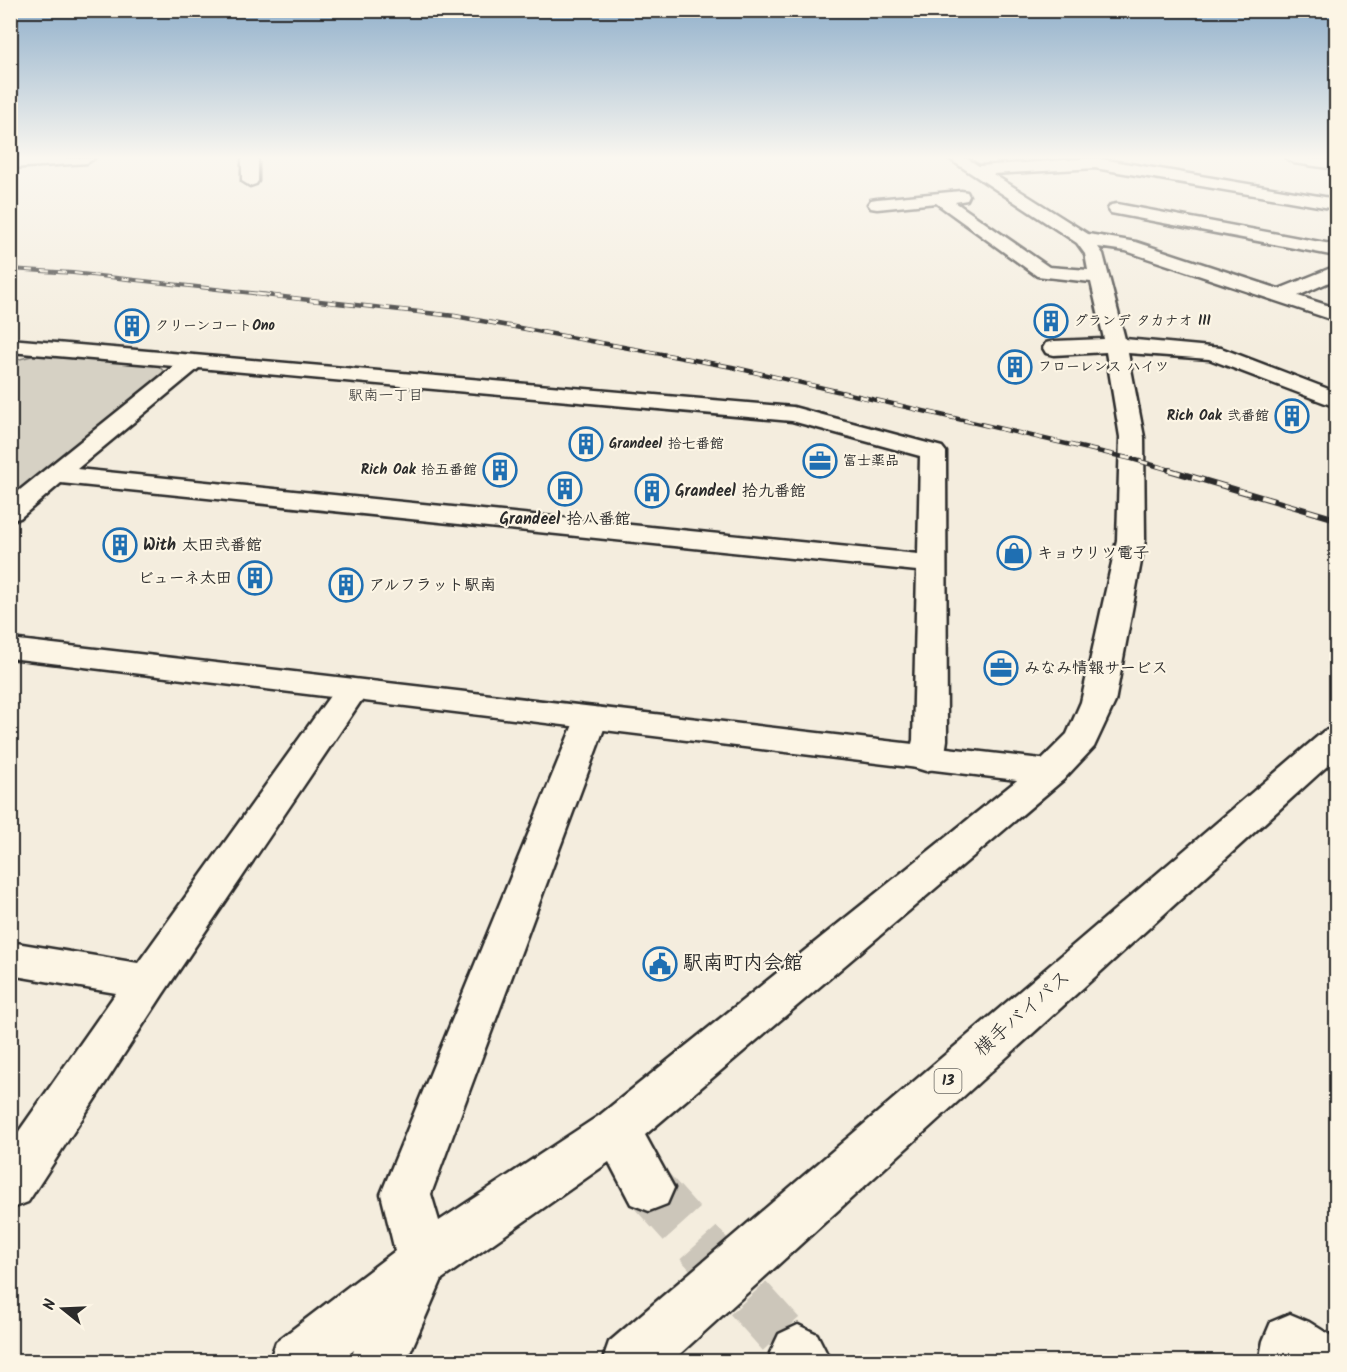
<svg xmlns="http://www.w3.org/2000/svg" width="1347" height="1372" font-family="Kalam,'Klee One',sans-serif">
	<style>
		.green { fill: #d6d1c4; stroke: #807e78; stroke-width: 1.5 }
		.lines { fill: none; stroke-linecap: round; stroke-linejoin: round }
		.street-tunnel { stroke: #ccc6ba; stroke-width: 49; stroke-dasharray: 49 25; stroke-linecap: butt }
		.street-casing { stroke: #2b2b2b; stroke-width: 5 }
		.secondary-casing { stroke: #2b2b2b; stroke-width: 5 }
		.highway-casing { stroke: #2b2b2b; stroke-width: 5 }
		.street { fill: #fcf5e5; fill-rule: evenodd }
		.secondary { fill: #fcf5e5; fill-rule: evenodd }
		.highway { fill: #fcf5e5; fill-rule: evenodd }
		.rail-far2-casing { stroke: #2b2b2b; stroke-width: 4 }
		.rail-far1-casing { stroke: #2b2b2b; stroke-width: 4.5 }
		.rail-casing { stroke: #2b2b2b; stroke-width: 6 }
		.rail-far2 { stroke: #fcf5e5; stroke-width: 2; stroke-dasharray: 8; stroke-linecap: butt }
		.rail-far1 { stroke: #fcf5e5; stroke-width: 3; stroke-dasharray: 9; stroke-linecap: butt }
		.rail { stroke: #fcf5e5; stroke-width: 4; stroke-dasharray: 12; stroke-linecap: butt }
		.labels { text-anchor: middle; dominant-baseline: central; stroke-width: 4.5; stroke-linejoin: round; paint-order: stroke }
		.far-poi-label { font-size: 14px; font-weight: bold; fill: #2b2b2b; stroke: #fcf5e5; text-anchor: start }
		.far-neighbourhood-label { font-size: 15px; fill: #2b2b2b; stroke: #fcf5e5 }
		.shield { fill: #fcf5e5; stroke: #6a6863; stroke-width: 1.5 }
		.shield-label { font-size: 15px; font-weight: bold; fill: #2b2b2b }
		.poi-label { font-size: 16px; font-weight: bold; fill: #2b2b2b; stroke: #fcf5e5; text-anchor: start }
		.near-poi-label { font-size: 20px; font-weight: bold; fill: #2b2b2b; stroke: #fcf5e5; text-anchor: start }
		.near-street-label { font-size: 20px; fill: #2b2b2b; stroke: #fcf5e5 }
	</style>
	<rect width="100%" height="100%" fill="#f4edde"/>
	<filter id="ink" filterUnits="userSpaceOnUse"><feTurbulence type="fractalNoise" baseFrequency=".0167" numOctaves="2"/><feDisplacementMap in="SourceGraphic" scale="12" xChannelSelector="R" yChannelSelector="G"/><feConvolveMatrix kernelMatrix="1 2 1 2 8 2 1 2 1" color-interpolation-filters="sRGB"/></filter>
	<g filter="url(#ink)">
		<path class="green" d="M 39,354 L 158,365 L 164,372 L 11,500 L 11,363 L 16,360 Z"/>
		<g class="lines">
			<path class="street-tunnel" d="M 649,1188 L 798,1353"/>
			<g class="street-casing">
				<path id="street" d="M 10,158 L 95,158 L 87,163 L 10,168 Z
					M 242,158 L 258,158 L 258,181 L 256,184 L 250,186 L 242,181 Z
					M 948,158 L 966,158 L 979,166 L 1095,158 L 1336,199 L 1336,209 L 1095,168 L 993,174 L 1088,234 L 1136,242 L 1279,289 L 1336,266 L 1336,279 L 1298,296 L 1336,308 L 1336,321 L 1126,251 L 1098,247 L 1103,254 L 1125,339 L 1221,348 L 1336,392 L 1336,407 L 1209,359 L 1128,353 L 1144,437 L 1145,540 L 1115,702 L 1094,747 L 1063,780 L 645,1135 L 674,1188 L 667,1204 L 649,1211 L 631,1204 L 609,1162 L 442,1279 L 406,1362 L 350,1362 L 354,1350 L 340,1362 L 269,1362 L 276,1342 L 395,1251 L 381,1194 L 579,710 L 591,707 L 603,710 L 608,718 L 431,1194 L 439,1221 L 600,1115 L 1037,764 L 1067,734 L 1081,702 L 1117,540 L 1120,437 L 1106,352 L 1054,355 L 1046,353 L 1043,348 L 1046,343 L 1054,341 L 1104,339 L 1091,282 L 1037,276 L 936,203 L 877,209 L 871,208 L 868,204 L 871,200 L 877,199 L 961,191 L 967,192 L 969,196 L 967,200 L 955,202 L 1049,267 L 1088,270 L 1085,254 L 1077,243 Z
					M 1286,158 L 1336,159 L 1336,169 L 1294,163 Z
					M 1117,204 L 1336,245 L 1336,256 L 1111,213 L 1108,209 L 1111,205 Z
					M 10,339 L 793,407 L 942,447 L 946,452 L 947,740 L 944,759 L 939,767 L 926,771 L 913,767 L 908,759 L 913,740 L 917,571 L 61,483 L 20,518 L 10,520 L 10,498 L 174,366 L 10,352 ZM 199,368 L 792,421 L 920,456 L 918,554 L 77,469 Z
					M 352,679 L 364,682 L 369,689 L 163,994 L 28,1202 L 10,1209 L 10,1144 L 116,993 L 10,975 L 10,942 L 138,963 L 340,682 Z
					M 1290,1314 L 1309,1322 L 1336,1339 L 1336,1362 L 1259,1362 L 1263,1341 L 1271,1322 Z
					M 798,1325 L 817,1334 L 831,1362 L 774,1362 L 770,1353 L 779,1334 Z"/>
			</g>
			<g class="secondary-casing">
				<path id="secondary" d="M 10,639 L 1050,760 L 1063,764 L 1068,772 L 1063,780 L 1050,784 L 10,658 Z"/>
			</g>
			<g class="highway-casing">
				<path id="highway" d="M 1336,728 L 1336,758 L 671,1362 L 602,1362 L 609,1342 L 1324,731 Z"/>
			</g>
			<use href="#street" class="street"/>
			<use href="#secondary" class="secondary"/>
			<use href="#highway" class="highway"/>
			<g class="rail-far2-casing">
				<path id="rail-far2" d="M 10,269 L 73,273 L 270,295"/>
			</g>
			<g class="rail-far1-casing">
				<path id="rail-far1" d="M 256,294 L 455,316 L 732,367 L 1132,459 L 1174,471"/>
			</g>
			<g class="rail-casing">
				<path id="rail" d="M 1169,470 L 1336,519"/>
			</g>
			<use href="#rail-far2" class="rail-far2"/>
			<use href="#rail-far1" class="rail-far1"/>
			<use href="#rail" class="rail"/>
		</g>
	</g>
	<linearGradient id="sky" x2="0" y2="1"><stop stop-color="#91b0cb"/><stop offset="0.45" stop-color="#faf7f0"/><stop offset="1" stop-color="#faf7f0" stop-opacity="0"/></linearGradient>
	<rect width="1347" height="350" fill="url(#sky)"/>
	<defs>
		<g id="building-ring" transform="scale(1.725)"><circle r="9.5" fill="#fcf5e5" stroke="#1f6fb2" stroke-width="1.5"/><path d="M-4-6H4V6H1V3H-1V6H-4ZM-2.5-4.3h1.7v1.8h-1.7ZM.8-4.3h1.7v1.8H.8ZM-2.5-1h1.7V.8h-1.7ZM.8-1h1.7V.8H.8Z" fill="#1f6fb2"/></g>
		<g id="office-ring" transform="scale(1.725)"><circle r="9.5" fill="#fcf5e5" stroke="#1f6fb2" stroke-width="1.5"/><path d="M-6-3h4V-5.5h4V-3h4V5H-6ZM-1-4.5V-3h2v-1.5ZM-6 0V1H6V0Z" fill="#1f6fb2"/></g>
		<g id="shop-ring" transform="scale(1.725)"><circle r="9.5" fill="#fcf5e5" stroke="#1f6fb2" stroke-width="1.5"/><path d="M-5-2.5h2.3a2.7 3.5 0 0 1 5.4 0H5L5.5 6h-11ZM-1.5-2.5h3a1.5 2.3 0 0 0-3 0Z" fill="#1f6fb2"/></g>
		<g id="civic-ring" transform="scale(1.725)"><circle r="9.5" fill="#fcf5e5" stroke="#1f6fb2" stroke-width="1.5"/><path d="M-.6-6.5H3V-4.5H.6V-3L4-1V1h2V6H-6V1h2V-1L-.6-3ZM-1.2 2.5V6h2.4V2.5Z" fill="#1f6fb2"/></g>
	</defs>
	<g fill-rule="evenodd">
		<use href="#building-ring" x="1051" y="321"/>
		<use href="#building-ring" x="132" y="326"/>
		<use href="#building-ring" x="1015" y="367"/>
		<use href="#building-ring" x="1292" y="416"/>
		<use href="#building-ring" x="586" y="444"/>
		<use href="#office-ring" x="820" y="461"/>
		<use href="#building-ring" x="500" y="470"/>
		<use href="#building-ring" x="565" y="489"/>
		<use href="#building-ring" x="652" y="491"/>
		<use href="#building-ring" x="120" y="545"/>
		<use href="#shop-ring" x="1014" y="553"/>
		<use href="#building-ring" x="255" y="578"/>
		<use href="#building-ring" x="346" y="585"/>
		<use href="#office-ring" x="1001" y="668"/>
		<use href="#civic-ring" x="660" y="964"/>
	</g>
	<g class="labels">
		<g class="far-poi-label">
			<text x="1074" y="321">グランデ タカナオ III</text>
			<text x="155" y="326">クリーンコートOno</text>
			<text x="1038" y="367">フローレンス ハイツ</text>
			<text x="1269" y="416" text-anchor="end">Rich Oak 弐番館</text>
			<text x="609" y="444">Grandeel 拾七番館</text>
			<text x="843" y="461">富士薬品</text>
			<text x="477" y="470" text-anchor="end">Rich Oak 拾五番館</text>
		</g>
		<g class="far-neighbourhood-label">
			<text x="386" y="396">駅南一丁目</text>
		</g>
		<rect class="shield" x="934.5" y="1069" width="27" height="24" rx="4.5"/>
		<g class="shield-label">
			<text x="948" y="1081">13</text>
		</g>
		<g class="poi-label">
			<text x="675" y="491">Grandeel 拾九番館</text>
			<text x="565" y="519" text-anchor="middle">Grandeel 拾八番館</text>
			<text x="143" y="545">With 太田弐番館</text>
			<text x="1037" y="553">キョウリツ電子</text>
			<text x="232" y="578" text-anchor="end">ビューネ太田</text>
			<text x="369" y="585">アルフラット駅南</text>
			<text x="1024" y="668">みなみ情報サービス</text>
		</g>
		<g class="near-poi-label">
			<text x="683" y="964">駅南町内会館</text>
		</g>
		<g class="near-street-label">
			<text transform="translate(1023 1014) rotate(-41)">横手バイパス</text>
		</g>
	</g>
	<rect width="1347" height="1372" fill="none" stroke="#fcf5e5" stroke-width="36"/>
	<rect x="18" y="18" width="1311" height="1336" fill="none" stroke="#2b2b2b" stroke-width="2" filter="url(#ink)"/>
	<g transform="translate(63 1309) rotate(288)" stroke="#fcf5e5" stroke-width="4.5" paint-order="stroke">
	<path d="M0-4.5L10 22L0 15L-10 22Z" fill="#2b2b2b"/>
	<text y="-9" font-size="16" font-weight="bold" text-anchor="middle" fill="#2b2b2b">N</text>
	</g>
</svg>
